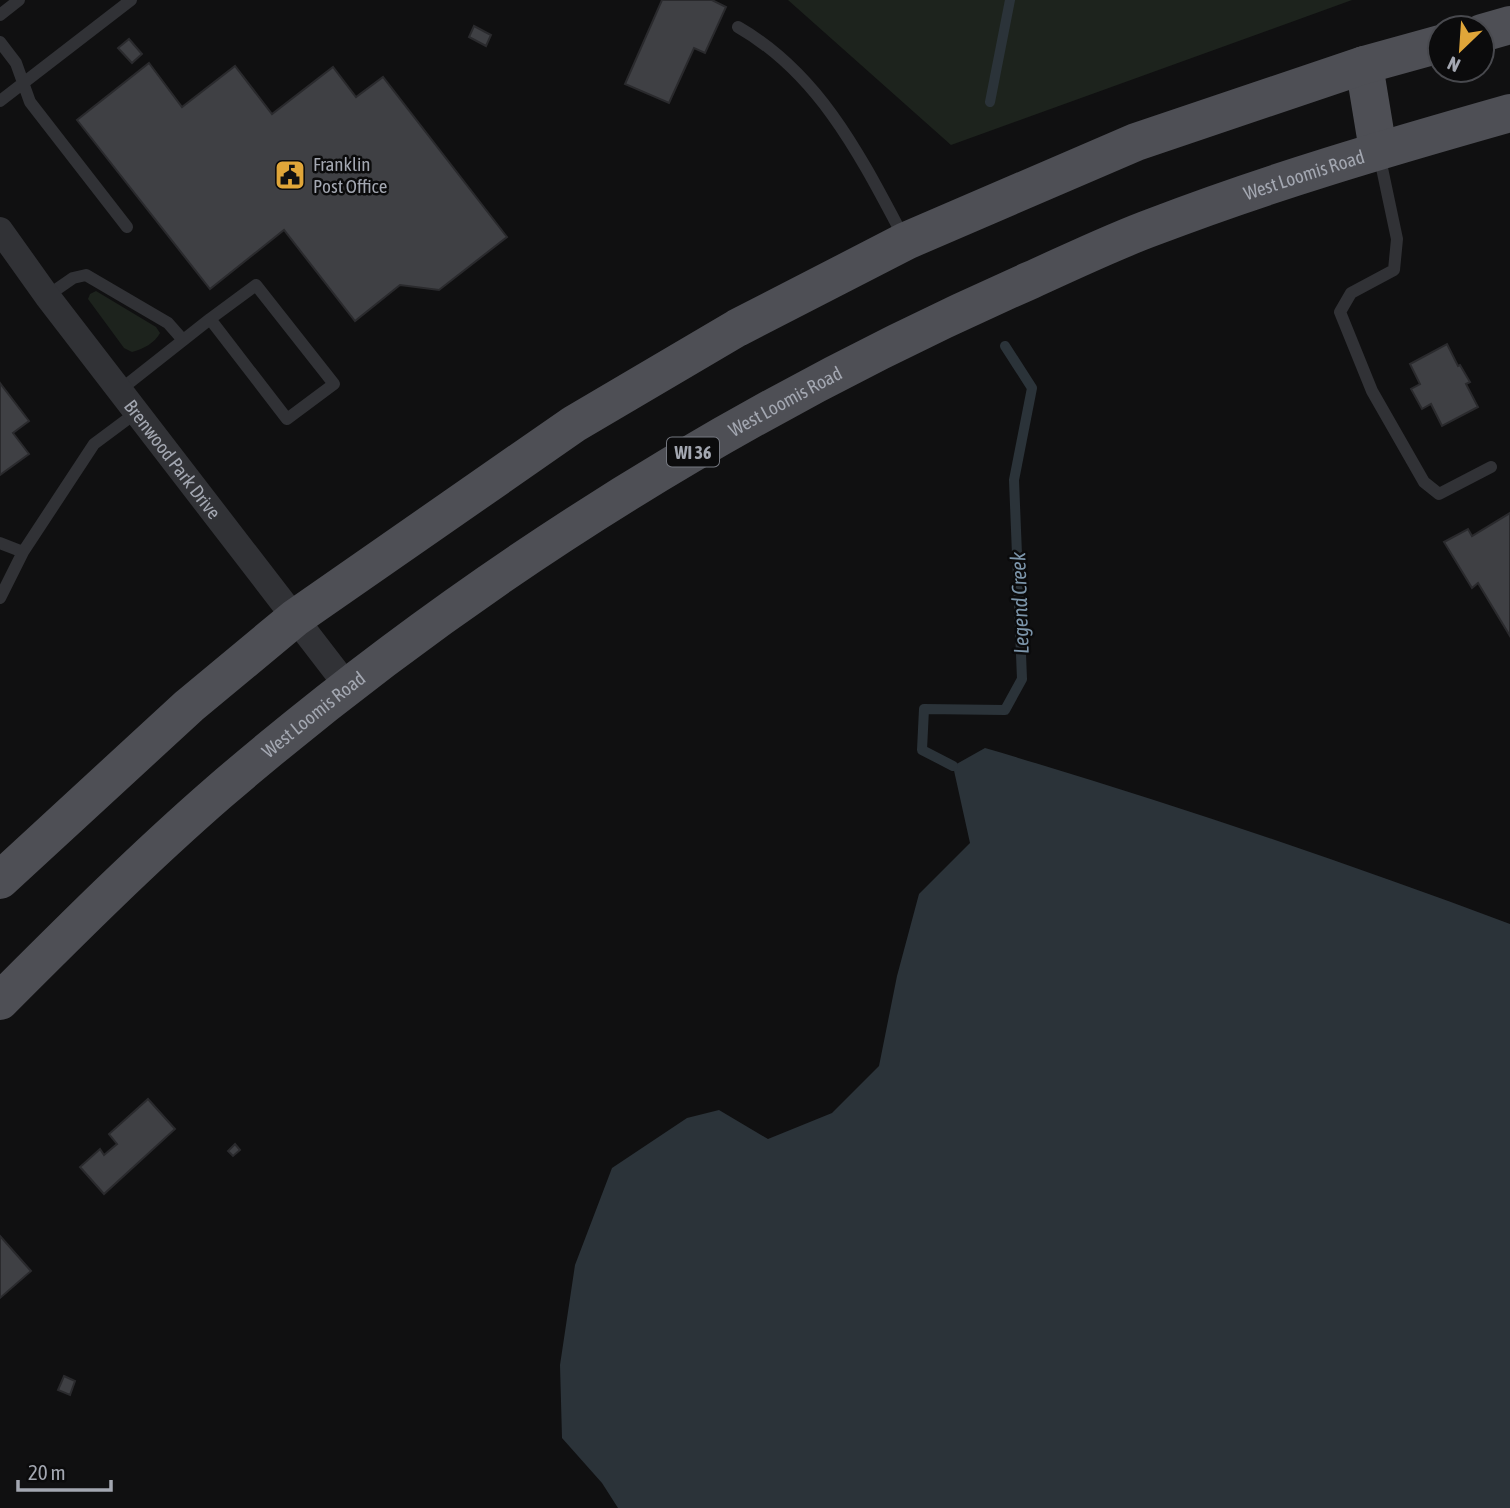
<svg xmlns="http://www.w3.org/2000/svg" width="1510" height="1508" font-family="'Asap Condensed',sans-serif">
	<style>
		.green { fill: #1d231d }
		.water { fill: #2b3339 }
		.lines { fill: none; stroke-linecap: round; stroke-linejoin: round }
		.stream { stroke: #2b3339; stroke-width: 10 }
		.building { fill: #3f4044; stroke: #2a2a2d; stroke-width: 2 }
		.lane { stroke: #313236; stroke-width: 12 }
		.street { stroke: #313236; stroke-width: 26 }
		.primary { stroke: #4e4f55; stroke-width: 38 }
		.labels { text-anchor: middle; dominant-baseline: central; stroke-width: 5; stroke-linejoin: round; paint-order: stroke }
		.shield { fill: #0b0b0c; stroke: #757880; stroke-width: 2 }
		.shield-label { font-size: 18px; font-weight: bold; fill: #a3a7b1 }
		.poi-label { font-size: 19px; fill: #a3a7b1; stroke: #0b0b0c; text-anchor: start }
		.street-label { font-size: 19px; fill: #a3a7b1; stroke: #0b0b0c }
		.water-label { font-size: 21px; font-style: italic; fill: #7c95aa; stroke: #0b0b0c }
	</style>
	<rect width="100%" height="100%" fill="#101011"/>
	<path class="green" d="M 788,0 L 1352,0 L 951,145 Z
		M 96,291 L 156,327 L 160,333 C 155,343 143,349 132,352 L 124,348 L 88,299 L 90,294 Z"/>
	<path class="water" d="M 985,748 C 1162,800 1337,859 1510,924 L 1510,1508 L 618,1508 L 602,1483 L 562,1438 L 560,1365 L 575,1265 L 612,1168 L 687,1118 L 719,1110 L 768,1139 L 832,1113 L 879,1066 L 897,976 L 919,894 L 970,843 L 953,766 Z"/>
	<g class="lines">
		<path class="stream" d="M 990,102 L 1010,0
			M 953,766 L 922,750 L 924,709 L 1005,710 L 1022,679 L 1014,480 L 1032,388 L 1005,346"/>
	</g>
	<path class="building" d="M 662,0 L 712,0 L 726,7 L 705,53 L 694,48 L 669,103 L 625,84 Z
		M 474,26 L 491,35 L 486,46 L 469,37 Z
		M 129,39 L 142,54 L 132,63 L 118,48 Z
		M 149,63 L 182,107 L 235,66 L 272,114 L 333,67 L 356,97 L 383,77 L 507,237 L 439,290 L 400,285 L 355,321 L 284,230 L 210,289 L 77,120 Z
		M 1447,344 L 1458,366 L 1460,365 L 1470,382 L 1466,384 L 1478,407 L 1442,426 L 1431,404 L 1422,409 L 1411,389 L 1420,384 L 1410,364 Z
		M 0,383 L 29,421 L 13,433 L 29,454 L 0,475 Z
		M 1510,513 L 1510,636 L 1478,583 L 1472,588 L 1444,542 L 1468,529 L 1472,536 Z
		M 148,1099 L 175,1129 L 104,1194 L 80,1167 L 100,1149 L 104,1155 L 117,1144 L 109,1134 Z
		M 235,1144 L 240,1150 L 233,1156 L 228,1151 Z
		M 0,1236 L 31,1271 L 0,1298 Z
		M 64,1376 L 75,1381 L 70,1395 L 58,1390 Z"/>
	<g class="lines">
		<path class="lane" d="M 0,15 L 19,0
			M 738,27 C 820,74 861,157 904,238
			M 0,42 L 16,63 L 30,102 L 127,227
			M 0,101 L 131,0
			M 1379,154 L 1397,239 L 1394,270 L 1351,293 L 1340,312 L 1372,391 L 1424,482 L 1439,494 L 1491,467
			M 47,296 L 73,278 L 86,275 L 168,323 L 183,340
			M 120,390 L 210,319 L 287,419 L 334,384 L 256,285 L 210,319
			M 0,543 L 23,552
			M 0,598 L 23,552 L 94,444 L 137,412"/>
		<path class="street" id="s1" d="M 0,230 L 47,296 L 348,687"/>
		<g class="primary">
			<path d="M 1482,33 L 1510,25"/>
			<path d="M 1364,65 L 1378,150"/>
			<path d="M 0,880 L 189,706 L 295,618 L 574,424 L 737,328 L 906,241 L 1136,142 L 1364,65 L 1440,44"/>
			<path id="s2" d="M 0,1001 C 71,930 143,858 219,792 C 463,582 736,410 1031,280 C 1071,262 1112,242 1153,227 C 1270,182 1390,147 1510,113"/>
		</g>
	</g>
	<defs>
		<g id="civic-square" transform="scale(1.575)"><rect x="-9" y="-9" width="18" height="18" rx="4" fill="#e0a639" stroke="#0b0b0c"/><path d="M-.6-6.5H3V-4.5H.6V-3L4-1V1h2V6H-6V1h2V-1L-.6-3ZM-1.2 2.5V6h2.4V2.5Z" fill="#111"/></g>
	</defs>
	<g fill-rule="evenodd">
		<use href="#civic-square" x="290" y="175"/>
	</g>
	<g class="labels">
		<rect class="shield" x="667" y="437.5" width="52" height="29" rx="5"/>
		<g class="shield-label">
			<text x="693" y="452">WI 36</text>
		</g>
		<g class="poi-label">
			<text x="313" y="164">Franklin<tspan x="313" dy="22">Post Office</tspan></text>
		</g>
		<g class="street-label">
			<text stroke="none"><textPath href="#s2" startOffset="1559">West Loomis Road</textPath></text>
			<text stroke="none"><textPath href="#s2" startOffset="992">West Loomis Road</textPath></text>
			<text stroke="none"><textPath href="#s1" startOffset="287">Brenwood Park Drive</textPath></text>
			<text stroke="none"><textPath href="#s2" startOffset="425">West Loomis Road</textPath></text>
		</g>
		<g class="water-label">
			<text transform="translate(1019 603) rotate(-92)">Legend Creek</text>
		</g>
	</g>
	<g transform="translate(1461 49) rotate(205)"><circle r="33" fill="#0b0b0c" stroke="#48494e" stroke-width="2"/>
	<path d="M0-5L12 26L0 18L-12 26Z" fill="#e0a639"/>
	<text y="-10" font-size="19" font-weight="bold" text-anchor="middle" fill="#a3a7b1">N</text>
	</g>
	<path d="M18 1480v10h93v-10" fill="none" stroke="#a3a7b1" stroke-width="3.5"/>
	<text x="28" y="1480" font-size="21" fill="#a3a7b1" stroke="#0b0b0c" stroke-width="5" paint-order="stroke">20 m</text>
</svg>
